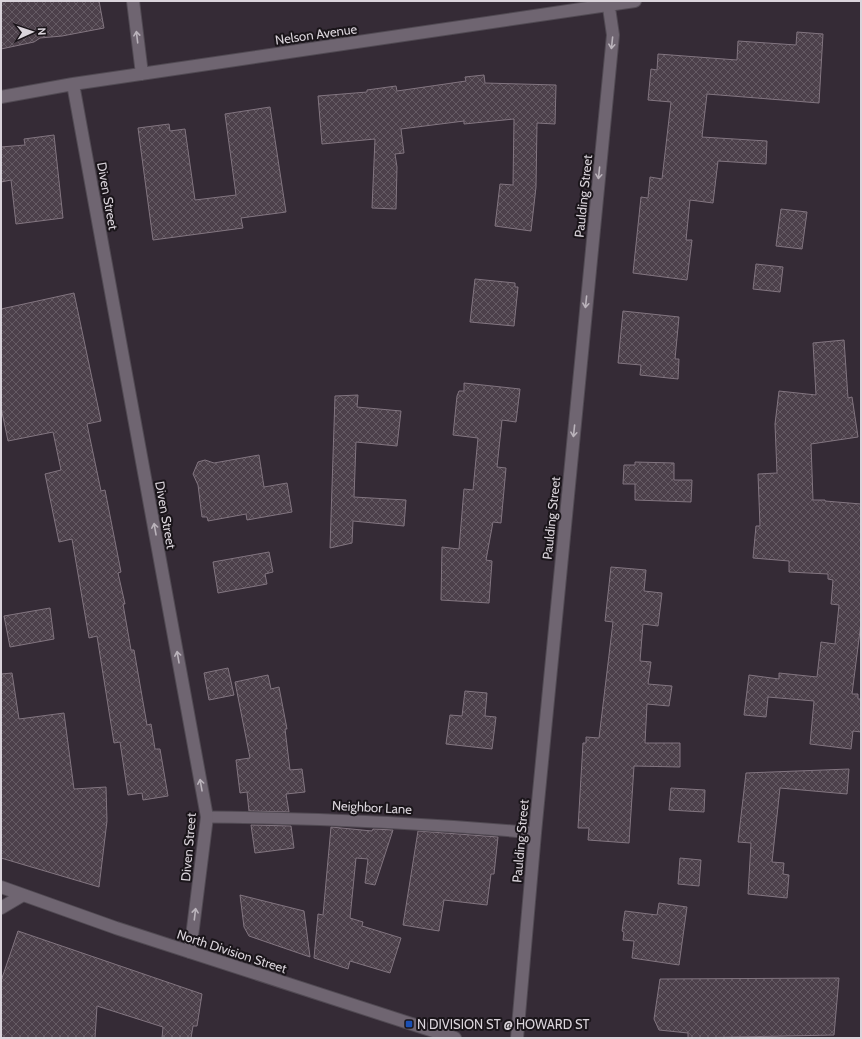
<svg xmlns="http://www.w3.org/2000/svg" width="862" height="1039" font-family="Cabin,sans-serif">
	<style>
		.building { fill: url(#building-cross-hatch); stroke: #827580 }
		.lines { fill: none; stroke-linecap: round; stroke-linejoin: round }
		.lane-casing { stroke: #514a53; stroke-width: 13 }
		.street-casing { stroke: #514a53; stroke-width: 14 }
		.secondary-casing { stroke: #514a53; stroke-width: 14 }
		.lane { stroke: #6f6571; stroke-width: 11 }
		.street { stroke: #6f6571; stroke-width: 12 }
		.secondary { stroke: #6f6571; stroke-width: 12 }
		.oneway { stroke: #bab3bb }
		.transit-dot { fill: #1a4fb4; stroke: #1a151a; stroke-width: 1.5 }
		.labels { text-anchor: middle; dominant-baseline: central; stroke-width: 4; stroke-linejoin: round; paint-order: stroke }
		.street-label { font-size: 13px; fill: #dad4db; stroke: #1a151a }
		.poi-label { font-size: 13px; fill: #dad4db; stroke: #1a151a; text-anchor: start }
	</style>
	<defs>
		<pattern id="building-cross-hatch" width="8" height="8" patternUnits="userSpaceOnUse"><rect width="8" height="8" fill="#4c404a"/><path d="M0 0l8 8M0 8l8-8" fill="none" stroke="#655b64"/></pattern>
	</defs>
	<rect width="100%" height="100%" fill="#352b36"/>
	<path class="building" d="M 1,1 L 99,1 L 104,28 L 62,36 L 40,38 L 34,42 L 1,49 Z
		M 797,32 L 823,34 L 819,103 L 707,94 L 702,137 L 767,141 L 766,164 L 718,161 L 713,203 L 690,200 L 686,240 L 692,240 L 687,280 L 633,273 L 641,197 L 648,198 L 650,177 L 662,179 L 671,102 L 648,100 L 651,69 L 657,70 L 658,54 L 737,60 L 738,41 L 796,45 Z
		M 484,75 L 485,83 L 556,85 L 555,124 L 537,123 L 536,187 L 531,231 L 495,226 L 500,184 L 513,185 L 514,119 L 464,124 L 464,121 L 401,129 L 404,153 L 395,154 L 397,167 L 396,209 L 372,208 L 375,139 L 322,144 L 318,96 L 367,92 L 367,90 L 396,86 L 397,91 L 466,81 L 465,77 Z
		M 270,107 L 286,212 L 241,218 L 243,228 L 153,240 L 138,128 L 169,124 L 170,131 L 185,129 L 195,200 L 236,195 L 225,114 Z
		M 54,135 L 63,218 L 16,224 L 11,180 L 1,182 L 1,147 L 25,145 L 24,139 Z
		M 781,209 L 807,212 L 802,249 L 776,246 Z
		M 756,264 L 783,267 L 780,292 L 753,289 Z
		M 475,279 L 515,283 L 515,287 L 518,287 L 514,326 L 470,322 Z
		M 74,293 L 101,421 L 87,424 L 101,491 L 105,490 L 121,572 L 118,573 L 125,604 L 123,604 L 131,650 L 134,650 L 147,725 L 151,724 L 155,749 L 160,749 L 168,796 L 143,800 L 142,793 L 128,795 L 120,742 L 114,743 L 97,636 L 89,638 L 72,539 L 59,542 L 45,474 L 61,470 L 53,432 L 8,441 L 1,407 L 1,309 Z
		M 623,311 L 679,317 L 675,359 L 679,359 L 678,379 L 640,375 L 641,365 L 618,363 Z
		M 844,340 L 848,398 L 852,397 L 858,437 L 811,444 L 813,500 L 825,500 L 825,501 L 861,504 L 861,623 L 852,694 L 858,694 L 858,699 L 861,699 L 861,732 L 853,731 L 851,749 L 810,744 L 814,701 L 768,697 L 766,717 L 744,715 L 749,675 L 779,679 L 779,673 L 817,677 L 821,642 L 835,644 L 839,605 L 831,604 L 833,580 L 828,579 L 828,574 L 789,572 L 789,561 L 753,558 L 756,526 L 760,526 L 758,474 L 777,473 L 775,424 L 779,391 L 816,395 L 813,343 Z
		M 464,383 L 520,389 L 516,422 L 502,420 L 497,467 L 506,468 L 501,523 L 493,522 L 486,560 L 492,561 L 489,603 L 441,600 L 442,547 L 459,549 L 464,489 L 473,490 L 478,438 L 453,435 L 457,396 L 459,391 L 464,391 Z
		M 358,395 L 357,407 L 401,411 L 397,446 L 356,442 L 354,497 L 406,500 L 404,526 L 353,521 L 352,543 L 330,548 L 335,396 Z
		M 259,455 L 264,487 L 287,483 L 292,512 L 247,520 L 246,514 L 208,521 L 207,517 L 202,517 L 198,485 L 193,474 L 198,462 L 205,460 L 214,463 Z
		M 635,462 L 674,463 L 674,480 L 692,480 L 691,502 L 635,500 L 635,484 L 623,484 L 624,465 L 635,465 Z
		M 269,552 L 273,572 L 265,574 L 267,584 L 218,593 L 213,562 Z
		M 611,567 L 646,570 L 644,591 L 662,593 L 658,626 L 643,624 L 640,661 L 651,662 L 648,684 L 672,686 L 669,706 L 647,704 L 645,743 L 680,743 L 680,767 L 634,766 L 629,843 L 588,840 L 589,828 L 578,828 L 583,743 L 586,743 L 586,737 L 599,738 L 613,622 L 605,621 Z
		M 50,608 L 54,639 L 10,647 L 4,616 Z
		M 228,668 L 234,695 L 209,700 L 204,673 Z
		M 12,673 L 19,719 L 64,713 L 74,789 L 106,787 L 107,821 L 99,887 L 1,858 L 1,674 Z
		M 268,675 L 271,689 L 279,687 L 287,729 L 285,729 L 290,770 L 302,769 L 305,792 L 286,794 L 289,812 L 249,811 L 247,792 L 240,793 L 236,760 L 250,758 L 235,682 Z
		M 465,691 L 487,693 L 485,716 L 496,717 L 492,749 L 446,744 L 450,715 L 462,716 Z
		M 849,769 L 847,794 L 780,788 L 772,862 L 784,863 L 783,874 L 789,875 L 787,898 L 748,894 L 751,843 L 738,842 L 746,773 Z
		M 671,788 L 705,790 L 704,812 L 669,810 Z
		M 251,825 L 291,826 L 294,848 L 255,853 Z
		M 331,827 L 372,831 L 373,829 L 393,830 L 375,885 L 365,883 L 368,859 L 356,858 L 350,918 L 363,922 L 362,926 L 401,938 L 390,973 L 350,961 L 348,969 L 314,958 L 318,914 L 323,915 Z
		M 418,831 L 498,837 L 494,874 L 491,874 L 487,905 L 444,900 L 439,931 L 403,925 Z
		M 680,858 L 701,860 L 699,886 L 678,884 Z
		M 240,895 L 304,911 L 310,957 L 249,936 L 244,927 Z
		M 659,903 L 687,907 L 679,965 L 632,958 L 634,941 L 623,940 L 624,932 L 622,931 L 625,911 L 657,915 Z
		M 18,931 L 202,994 L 197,1026 L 193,1026 L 191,1038 L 162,1038 L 163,1027 L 97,1006 L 95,1038 L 1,1038 L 1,981 Z
		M 839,978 L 834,1035 L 688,1038 L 688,1033 L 659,1030 L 654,1019 L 660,979 Z"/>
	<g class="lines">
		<g class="lane-casing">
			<path id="lane" d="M 207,817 C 317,818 426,823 535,833"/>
		</g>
		<g class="street-casing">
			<path id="street" d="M 133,1 L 142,74
				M 73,84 L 207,817 L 190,952
				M 1,97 L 73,84 L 635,1
				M 517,1038 L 535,833 L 613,35 L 608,1"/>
		</g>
		<g class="secondary-casing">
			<path id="secondary" d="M 1,887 L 116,928 L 455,1038
				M 1,908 L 23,895"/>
		</g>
		<use href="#lane" class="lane"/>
		<use href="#street" class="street"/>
		<use href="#secondary" class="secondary"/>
	</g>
	<defs><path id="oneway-shaft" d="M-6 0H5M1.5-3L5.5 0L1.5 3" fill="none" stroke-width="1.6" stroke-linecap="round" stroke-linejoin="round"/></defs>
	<g class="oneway">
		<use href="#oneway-shaft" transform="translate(137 37) rotate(-97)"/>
		<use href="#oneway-shaft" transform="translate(612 43) rotate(96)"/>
		<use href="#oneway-shaft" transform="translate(599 173) rotate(96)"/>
		<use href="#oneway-shaft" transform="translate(586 302) rotate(96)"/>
		<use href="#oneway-shaft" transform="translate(574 431) rotate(96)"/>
		<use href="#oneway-shaft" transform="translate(155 529) rotate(-100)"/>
		<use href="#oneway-shaft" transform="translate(178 657) rotate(-100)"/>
		<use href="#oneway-shaft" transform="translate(201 785) rotate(-100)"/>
		<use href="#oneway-shaft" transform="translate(195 914) rotate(-83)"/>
	</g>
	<rect class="transit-dot" x="405" y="1020" width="8" height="8" rx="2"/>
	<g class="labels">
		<g class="street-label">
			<text transform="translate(316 34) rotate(-8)">Nelson Avenue</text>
			<text transform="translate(108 196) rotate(80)">Diven Street</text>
			<text transform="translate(583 196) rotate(-84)">Paulding Street</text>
			<text transform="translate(166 515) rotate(80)">Diven Street</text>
			<text transform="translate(551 518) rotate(-84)">Paulding Street</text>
			<text transform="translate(372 807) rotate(3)">Neighbor Lane</text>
			<text transform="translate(520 841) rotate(-85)">Paulding Street</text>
			<text transform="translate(188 847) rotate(-85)">Diven Street</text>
			<text transform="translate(232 951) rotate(18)">North Division Street</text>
		</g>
		<g class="poi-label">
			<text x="417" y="1024">N DIVISION ST @ HOWARD ST</text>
		</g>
	</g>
	<rect width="862" height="1039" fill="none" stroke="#dad4db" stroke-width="4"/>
	<g transform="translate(32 32) rotate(87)" stroke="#1a151a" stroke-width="3" paint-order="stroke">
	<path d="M0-3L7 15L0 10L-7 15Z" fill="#dad4db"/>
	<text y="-6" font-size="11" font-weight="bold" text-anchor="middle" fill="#dad4db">N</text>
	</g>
</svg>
